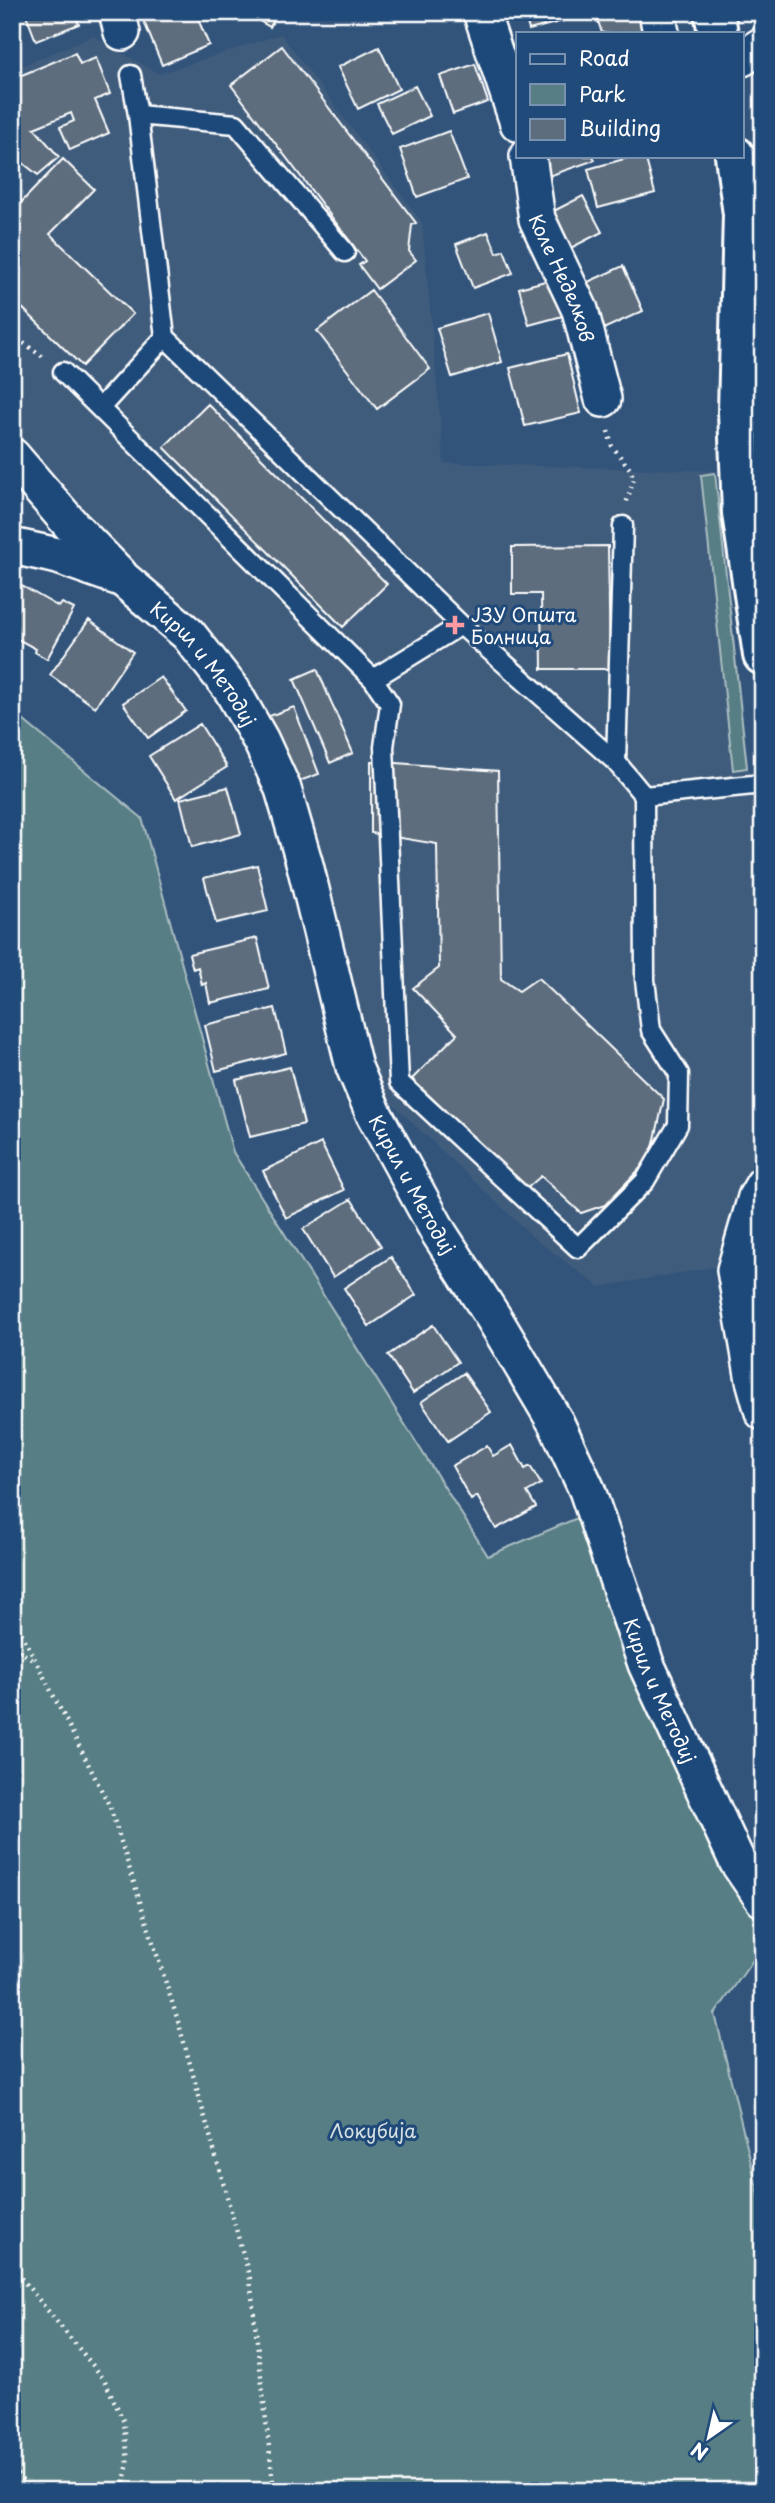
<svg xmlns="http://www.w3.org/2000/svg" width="775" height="2503" font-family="'Playpen Sans',sans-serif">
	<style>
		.built { fill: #3f5c7c }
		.green { fill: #577e84; stroke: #abbec2; stroke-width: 2 }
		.building { fill: #5d6d7d; stroke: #fff; stroke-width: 2 }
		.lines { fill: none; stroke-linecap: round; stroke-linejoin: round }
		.lane-casing { stroke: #fff; stroke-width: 23 }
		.street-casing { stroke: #fff; stroke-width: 40 }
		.secondary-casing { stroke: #fff; stroke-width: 44 }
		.path { stroke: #fff; stroke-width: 4.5; stroke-dasharray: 2 5; stroke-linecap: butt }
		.lane { stroke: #1f4a7a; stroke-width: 18 }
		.street { stroke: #1f4a7a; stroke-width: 35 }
		.secondary { stroke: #1f4a7a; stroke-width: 38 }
		.poi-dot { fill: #ff9aa2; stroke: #1f4a7a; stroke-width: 2.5 }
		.labels { text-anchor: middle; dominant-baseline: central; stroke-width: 6; stroke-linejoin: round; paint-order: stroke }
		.street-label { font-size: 19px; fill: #fff; stroke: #1f4a7a }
		.poi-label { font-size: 19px; fill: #fff; stroke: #1f4a7a; text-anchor: start }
		.park-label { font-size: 19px; fill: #d5dfe0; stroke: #1f4a7a }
	</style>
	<rect width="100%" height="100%" fill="#32547b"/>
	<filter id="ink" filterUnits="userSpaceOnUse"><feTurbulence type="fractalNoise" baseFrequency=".0143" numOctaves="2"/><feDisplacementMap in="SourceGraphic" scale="14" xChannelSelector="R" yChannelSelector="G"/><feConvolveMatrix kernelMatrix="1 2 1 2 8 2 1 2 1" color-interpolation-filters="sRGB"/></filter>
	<g filter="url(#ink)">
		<path class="built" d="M 281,34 L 422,222 L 444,463 L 716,471 L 749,769 L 763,851 L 763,1158 L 715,1267 L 599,1287 L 535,1239 L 379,1091 L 238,685 L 12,445 L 12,70 L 93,36 L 159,74 Z"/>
		<path class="green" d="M 715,473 L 747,768 L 733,770 L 701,475 Z
			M 12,711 L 142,818 L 233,1152 L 488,1556 L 577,1518 L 763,1910 L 763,1946 L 715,2014 L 763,2213 L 763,2491 L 12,2491 Z"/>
		<path class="building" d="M 25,12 L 74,12 L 79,24 L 36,41 Z
			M 154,12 L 195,12 L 209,45 L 162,65 L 142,17 Z
			M 244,12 L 278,12 L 270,27 Z
			M 524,12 L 560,12 L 563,21 L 529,30 Z
			M 595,12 L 644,12 L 651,33 L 602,33 Z
			M 282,46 L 416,223 L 412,225 L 409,251 L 416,260 L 377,289 L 359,265 L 365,261 L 231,85 Z
			M 379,47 L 399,89 L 358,109 L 338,67 Z
			M 75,53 L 80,64 L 96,58 L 110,94 L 95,100 L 109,133 L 70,150 L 60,127 L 74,121 L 71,113 L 34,128 L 59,157 L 38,175 L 23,163 L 12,146 L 12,79 Z
			M 475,64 L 488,102 L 453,114 L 440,76 Z
			M 415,86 L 430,116 L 392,134 L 377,104 Z
			M 449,131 L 467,179 L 417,197 L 400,149 Z
			M 539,156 L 593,156 L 595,160 L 546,177 Z
			M 635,156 L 645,156 L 655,193 L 598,208 L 588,169 Z
			M 63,159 L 94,189 L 50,234 L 133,314 L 82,366 L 12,298 L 12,212 Z
			M 583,196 L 602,232 L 561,253 L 542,217 Z
			M 488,232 L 497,253 L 504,250 L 513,273 L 473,288 L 456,244 Z
			M 623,266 L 643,311 L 599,331 L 579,286 Z
			M 560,277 L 570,314 L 529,325 L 519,288 Z
			M 371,290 L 430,369 L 377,409 L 317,331 Z
			M 488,313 L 502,362 L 452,377 L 437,328 Z
			M 567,354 L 581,413 L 525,426 L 510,368 Z
			M 208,404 L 387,584 L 343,627 L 164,447 Z
			M 608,546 L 610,669 L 542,669 L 541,594 L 512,594 L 512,547 Z
			M 15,582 L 59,607 L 62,603 L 74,609 L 47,659 L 35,652 L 36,649 L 12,636 L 12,587 Z
			M 89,620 L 133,652 L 95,707 L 50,675 Z
			M 317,669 L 353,753 L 330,763 L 294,679 Z
			M 161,677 L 186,711 L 148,738 L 123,703 Z
			M 294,707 L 319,774 L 286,786 L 261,719 Z
			M 200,724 L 227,767 L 176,799 L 149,756 Z
			M 371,761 L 498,771 L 501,979 L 519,991 L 538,978 L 664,1099 L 651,1157 L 605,1205 L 581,1213 L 541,1176 L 525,1190 L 412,1079 L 457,1034 L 413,988 L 439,968 L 437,844 L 371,833 Z
			M 228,787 L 241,834 L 192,847 L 180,799 Z
			M 257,865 L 268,911 L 216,923 L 204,878 Z
			M 257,938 L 269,989 L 210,1003 L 206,983 L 202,985 L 198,967 L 193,969 L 189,954 Z
			M 275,1008 L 286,1053 L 216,1071 L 205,1025 Z
			M 290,1067 L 304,1124 L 250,1137 L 236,1080 Z
			M 321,1143 L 344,1190 L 286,1218 L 263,1171 Z
			M 351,1199 L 381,1246 L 333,1277 L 303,1229 Z
			M 391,1257 L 416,1295 L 369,1326 L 344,1288 Z
			M 433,1325 L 458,1362 L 413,1393 L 388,1355 Z
			M 464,1373 L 491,1412 L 448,1441 L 421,1402 Z
			M 512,1445 L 525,1469 L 530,1466 L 541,1484 L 527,1492 L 536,1507 L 496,1529 L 477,1496 L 471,1500 L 452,1466 L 487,1446 L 493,1456 Z"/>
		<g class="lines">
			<g class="lane-casing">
				<path id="lane" d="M 131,75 L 138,115 L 165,337 L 461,625 L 616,762 L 644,796 L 645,980 L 651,1030 L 679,1074 L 678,1125 L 645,1181 L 578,1248 L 399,1082 L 384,747 L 390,704 L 373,679
					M 138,115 L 236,124 L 345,252
					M 63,372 L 373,679 L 461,625
					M 100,408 L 165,337
					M 616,762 L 623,526
					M 644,796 L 763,784"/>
			</g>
			<g class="street-casing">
				<g id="street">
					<path d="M 117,12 L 122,32"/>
					<path d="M 481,12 L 518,123"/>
					<path d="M 657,12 L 661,33"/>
					<path d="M 742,58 L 763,45"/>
					<path id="s1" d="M 528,156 L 537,219 L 580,310 L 603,399"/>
					<path d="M 12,456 L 72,526 L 119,574"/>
					<path id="s2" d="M 12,546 L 58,556 L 123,579 L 188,634 L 232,690 L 261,741 L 283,789 L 305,865 L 354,1067 L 374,1114 L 439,1233 L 495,1320 L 556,1423 L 587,1490 L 646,1664 L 737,1861 L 763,1899"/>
					<path d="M 763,1185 L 756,1197 L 735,1270 L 754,1380 L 763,1412"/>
				</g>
			</g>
			<g class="secondary-casing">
				<path id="secondary" d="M 714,12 L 718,33
					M 735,156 L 743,214 L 738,412 L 742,513 L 763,655"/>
			</g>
			<path class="path" d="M 12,335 L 46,359
				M 608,431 L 612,446 L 630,469 L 634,479 L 626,504
				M 12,1614 L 110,1807 L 178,2021 L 250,2279 L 274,2491
				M 12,1647 L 35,1661
				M 12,2267 L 104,2379 L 124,2422 L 128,2463 L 122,2491
				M 12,2469 L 32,2491"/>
			<use href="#lane" class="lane"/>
			<use href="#street" class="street"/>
			<use href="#secondary" class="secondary"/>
		</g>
	</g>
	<path class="poi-dot" d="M451.5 614.5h7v7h7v7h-7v7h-7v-7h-7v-7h7z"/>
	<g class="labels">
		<g class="street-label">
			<text stroke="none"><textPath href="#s1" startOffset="128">Коле Неделков</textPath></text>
			<text stroke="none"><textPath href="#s2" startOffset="234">Кирил и Методиј</textPath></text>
			<text stroke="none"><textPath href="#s2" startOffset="802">Кирил и Методиј</textPath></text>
			<text stroke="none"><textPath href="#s2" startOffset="1368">Кирил и Методиј</textPath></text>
		</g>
		<g class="poi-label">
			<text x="471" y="614">ЈЗУ Општа<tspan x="471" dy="22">Болница</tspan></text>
		</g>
		<g class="park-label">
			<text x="373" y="2130">Локубија</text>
		</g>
	</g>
	<rect width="775" height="2503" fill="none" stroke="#1f4a7a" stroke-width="42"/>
	<rect x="21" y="21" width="733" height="2461" fill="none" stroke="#fff" stroke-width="2.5" filter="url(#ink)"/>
	<rect x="516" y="32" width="228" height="126" fill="#1f4a7a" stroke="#7992af" stroke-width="2"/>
	<rect x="530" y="54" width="35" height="10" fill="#1f4a7a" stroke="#7992af" stroke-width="2"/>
	<text x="579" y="66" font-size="21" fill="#ffffff">Road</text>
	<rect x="530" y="84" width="35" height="21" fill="#577e84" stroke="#7992af" stroke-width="2"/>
	<text x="579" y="102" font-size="21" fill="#ffffff">Park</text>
	<rect x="530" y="119" width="35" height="21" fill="#5d6d7d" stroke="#7992af" stroke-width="2"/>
	<text x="579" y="136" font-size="21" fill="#ffffff">Building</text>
	<g transform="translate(709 2437) rotate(214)" stroke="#1f4a7a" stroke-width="5" paint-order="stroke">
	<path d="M0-5L12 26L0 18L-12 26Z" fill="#ffffff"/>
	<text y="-10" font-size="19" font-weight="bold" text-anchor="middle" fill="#ffffff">N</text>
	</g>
</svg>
